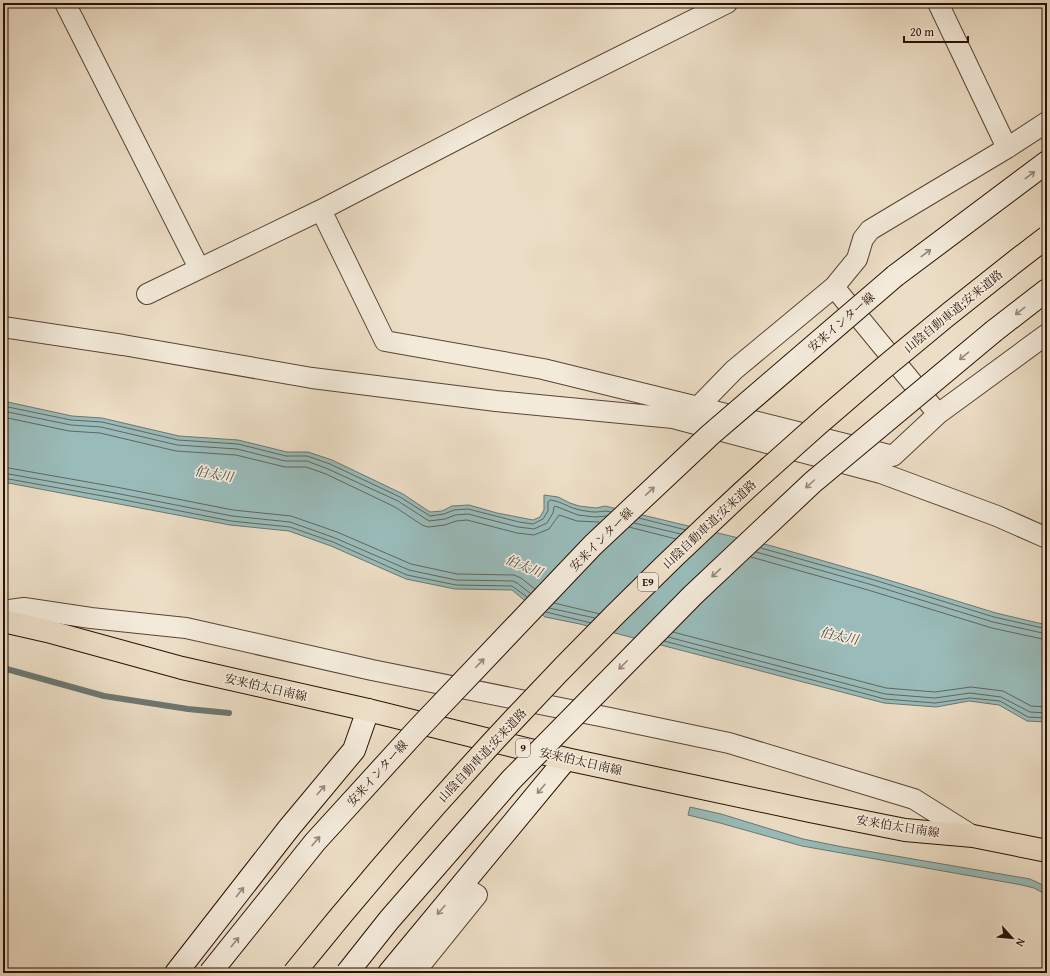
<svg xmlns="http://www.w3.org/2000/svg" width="1050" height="976" font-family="'Gentium Book Plus','Noto Serif JP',serif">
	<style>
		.water { fill: #99bbb9; stroke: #6c7771 }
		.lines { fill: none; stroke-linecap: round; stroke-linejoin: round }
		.shore { stroke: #61665f; stroke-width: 1 }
		.stream { stroke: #6c7771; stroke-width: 6 }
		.minor-casing { stroke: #5a4435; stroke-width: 22 }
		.secondary-casing { stroke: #291005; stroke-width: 24 }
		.primary-casing { stroke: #291005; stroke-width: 24 }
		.minor { stroke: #f3eada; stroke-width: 20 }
		.secondary { stroke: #f3eada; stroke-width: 22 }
		.primary { stroke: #ecdec6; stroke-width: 22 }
		.secondary-bridge-casing { stroke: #291005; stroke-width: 24; stroke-linecap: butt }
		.motorway-bridge-casing { stroke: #291005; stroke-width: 24; stroke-linecap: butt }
		.secondary-bridge { stroke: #f3eada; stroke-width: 22 }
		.motorway-bridge { stroke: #ecdec6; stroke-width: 22 }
		.oneway { stroke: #98887a }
		.labels { text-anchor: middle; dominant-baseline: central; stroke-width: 3.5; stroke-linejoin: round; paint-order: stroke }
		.shield { fill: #f3eada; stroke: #665145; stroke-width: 1 }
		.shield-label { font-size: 11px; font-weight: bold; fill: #291005 }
		.street-label { font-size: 12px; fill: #291005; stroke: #f3eada }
		.water-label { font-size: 13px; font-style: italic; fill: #504c44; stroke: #f3eada }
	</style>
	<rect width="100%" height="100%" fill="#ecdec6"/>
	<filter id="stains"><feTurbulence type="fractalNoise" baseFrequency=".005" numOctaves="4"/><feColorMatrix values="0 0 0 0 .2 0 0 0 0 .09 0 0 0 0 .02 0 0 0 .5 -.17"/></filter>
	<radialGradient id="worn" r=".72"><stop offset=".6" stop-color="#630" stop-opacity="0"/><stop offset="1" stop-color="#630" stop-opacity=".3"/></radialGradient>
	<path class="water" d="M 3,401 L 72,416 L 102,418 L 179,436 L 238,440 L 287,452 L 308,452 L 332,460 L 403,494 L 430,512 L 442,511 L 452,506 L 469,505 L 497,513 L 533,520 L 540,517 L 544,510 L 544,495 L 558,497 L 570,503 L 579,506 L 596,508 L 605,506 L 772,546 L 872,575 L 996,613 L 1047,625 L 1047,722 L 1027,721 L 999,705 L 969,701 L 936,707 L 884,703 L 580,624 L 545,617 L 512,590 L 455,589 L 406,579 L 331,546 L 289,531 L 230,525 L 3,482 Z
		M 690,807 L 721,814 L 803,839 L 843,847 L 1030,879 L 1047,887 L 1047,895 L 1034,888 L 1022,885 L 802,846 L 720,823 L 688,815 Z"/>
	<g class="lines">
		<path class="shore" d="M 3,406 L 71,420 L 102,422 L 178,440 L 238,444 L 286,456 L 307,456 L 330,464 L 400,497 L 430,516 L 444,514 L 454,510 L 468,509 L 519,522 L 533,524 L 543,519 L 548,511 L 548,502 L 550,500 C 561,501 569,508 580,510 C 585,511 591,512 595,512 C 601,512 605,510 611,512
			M 3,411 L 71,425 L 101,427 L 177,445 L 237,449 L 285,461 L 307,461 L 328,469 L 398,501 L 429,521 L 445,519 L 455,515 L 468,514 L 518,527 L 534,529 L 547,523 L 553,513 L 554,507 L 555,506 L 578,515 L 595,517 L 607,516
			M 3,417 L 69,431 L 100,433 L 176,451 L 236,455 L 285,467 L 306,467 L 326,474 L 395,507 L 422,525 L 428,527 L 445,525 L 456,521 L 467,520 L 517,533 L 534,535 L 549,529 L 559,515 L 577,521 L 599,522
			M 3,467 L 116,487 L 233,510 L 291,516 L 337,532 L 411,564 L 457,574 L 514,575 L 521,578 L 535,589
			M 3,473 L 115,493 L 232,516 L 290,522 L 335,538 L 409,570 L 456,580 L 513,581 L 517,583 L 530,593
			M 3,478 L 114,498 L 231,521 L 290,527 L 333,542 L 407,575 L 456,585 L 512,586 L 527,597
			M 639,518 L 686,530
			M 634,523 L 681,534
			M 629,527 L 676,539
			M 761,548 L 871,579 L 994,617 L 1047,629
			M 756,552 L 869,584 L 993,622 L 1047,634
			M 751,557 L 868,590 L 992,628 L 1047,640
			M 554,603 L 600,614
			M 549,608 L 595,618
			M 546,612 L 591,623
			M 673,632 L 886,688 L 935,692 L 971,687 L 1003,691 L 1031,706 L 1047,707
			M 668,637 L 885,694 L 935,698 L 970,693 L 1001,697 L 1030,712 L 1047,713
			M 664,641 L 885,699 L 935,703 L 970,698 L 1000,701 L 1028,717 L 1047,718"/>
		<path class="stream" d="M 3,668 L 104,696 L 188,709 L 229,713"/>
		<g class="minor-casing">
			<path id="minor" d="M 65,3 L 199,268
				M 938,3 L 1007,148 L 1047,122
				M 321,210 L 385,341 L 543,369 L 698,407 L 734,370 L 834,287 L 857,259 L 863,239 L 870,230 L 1007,148
				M 834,287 L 938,414
				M 147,294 L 321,210 L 525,104 L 727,3
				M 3,327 L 123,345 L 312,378 L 496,401 L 673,418 L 881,473 L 997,516 L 1047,538
				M 698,407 L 893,456 L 938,414 L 1047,334
				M 3,611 L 24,608 L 91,618 L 186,628 L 372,670 L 610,718 L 729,743 L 914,799 L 973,836
				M 414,973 L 477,895 L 461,885"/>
		</g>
		<g class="secondary-casing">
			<path id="secondary" d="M 895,276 L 1047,162
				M 994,331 L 1047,290
				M 176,973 L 289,828 L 354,750 L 368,710
				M 389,973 L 566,759"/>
		</g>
		<g class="primary-casing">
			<path id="primary" d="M 3,621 L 47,631 L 182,668 L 368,710 L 566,759 L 810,811 L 905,830 L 973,836 L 1047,851"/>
		</g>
		<use href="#minor" class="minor"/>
		<use href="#secondary" class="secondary"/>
		<use href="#primary" class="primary"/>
		<g class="secondary-bridge-casing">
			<path id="secondary-bridge" d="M 210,973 L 315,842 L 418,729 L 593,545 L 710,435 L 895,276
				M 347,973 L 389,920 L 511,780 L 693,595 L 813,482 L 994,331"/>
		</g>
		<g class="motorway-bridge-casing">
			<path id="motorway-bridge" d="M 294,973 C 515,698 767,450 1047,237"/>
		</g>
		<use href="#secondary-bridge" class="secondary-bridge"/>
		<use href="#motorway-bridge" class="motorway-bridge"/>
	</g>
	<defs><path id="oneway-shaft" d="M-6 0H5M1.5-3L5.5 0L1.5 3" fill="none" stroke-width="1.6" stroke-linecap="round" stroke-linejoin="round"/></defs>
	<g class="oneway">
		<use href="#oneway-shaft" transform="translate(1030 175) rotate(-37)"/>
		<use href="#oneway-shaft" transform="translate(926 253) rotate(-37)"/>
		<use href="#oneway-shaft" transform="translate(1020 311) rotate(142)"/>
		<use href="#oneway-shaft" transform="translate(964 356) rotate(140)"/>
		<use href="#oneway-shaft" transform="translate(810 484) rotate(138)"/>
		<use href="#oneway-shaft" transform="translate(650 491) rotate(-43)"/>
		<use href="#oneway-shaft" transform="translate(716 573) rotate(137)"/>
		<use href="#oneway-shaft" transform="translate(480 663) rotate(-46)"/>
		<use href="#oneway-shaft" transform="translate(623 665) rotate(135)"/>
		<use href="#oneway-shaft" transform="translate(541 789) rotate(130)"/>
		<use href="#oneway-shaft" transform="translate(321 790) rotate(-50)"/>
		<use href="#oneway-shaft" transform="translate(316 841) rotate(-49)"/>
		<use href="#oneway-shaft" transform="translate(240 892) rotate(-52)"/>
		<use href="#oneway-shaft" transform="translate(441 910) rotate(130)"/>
		<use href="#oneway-shaft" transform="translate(235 942) rotate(-51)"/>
	</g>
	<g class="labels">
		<g class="shield">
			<rect x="638" y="573" width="20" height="18" rx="3"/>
			<rect x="516" y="739" width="14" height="18" rx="3"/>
		</g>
		<g class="shield-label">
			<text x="648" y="582">E9</text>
			<text x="523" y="748">9</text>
		</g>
		<g class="street-label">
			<text transform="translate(953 311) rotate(-39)">山陰自動車道;安来道路</text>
			<text transform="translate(841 322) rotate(-41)">安来インター線</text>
			<text transform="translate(709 524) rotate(-43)">山陰自動車道;安来道路</text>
			<text transform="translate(601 539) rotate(-45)">安来インター線</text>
			<text transform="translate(266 687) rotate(13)">安来伯太日南線</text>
			<text transform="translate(482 755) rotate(-47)">山陰自動車道;安来道路</text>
			<text transform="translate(581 761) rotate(13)">安来伯太日南線</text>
			<text transform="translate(377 773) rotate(-48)">安来インター線</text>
			<text transform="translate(898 826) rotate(9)">安来伯太日南線</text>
		</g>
		<g class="water-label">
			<text transform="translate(214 474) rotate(10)">伯太川</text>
			<text transform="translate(524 566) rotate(22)">伯太川</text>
			<text transform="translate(839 636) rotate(12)">伯太川</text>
		</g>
	</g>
	<rect width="1050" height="976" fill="none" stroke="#ecdec6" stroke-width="16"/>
	<rect x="4" y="4" width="1042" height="968" fill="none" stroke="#291005" stroke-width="2"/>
	<rect x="8" y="8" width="1034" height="960" fill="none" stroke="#291005"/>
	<g transform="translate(1012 938) rotate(117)" stroke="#f3eada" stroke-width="3" paint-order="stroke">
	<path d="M0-3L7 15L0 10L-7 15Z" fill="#291005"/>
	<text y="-6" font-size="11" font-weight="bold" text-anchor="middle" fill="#291005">N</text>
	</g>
	<path d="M904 36v6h64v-6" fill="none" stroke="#291005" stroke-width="2"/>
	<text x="910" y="36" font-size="12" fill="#291005" stroke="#f3eada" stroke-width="3" paint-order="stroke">20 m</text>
	<rect width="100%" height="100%" filter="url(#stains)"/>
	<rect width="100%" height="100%" fill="url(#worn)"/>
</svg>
